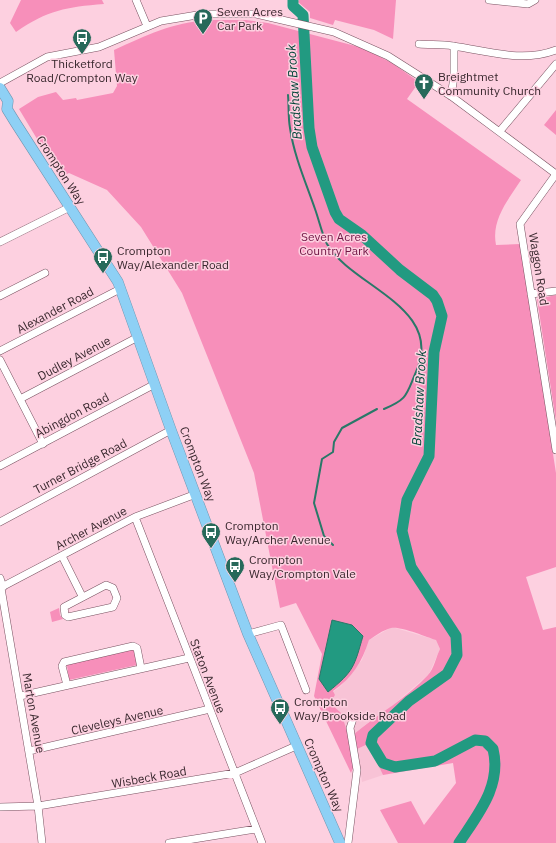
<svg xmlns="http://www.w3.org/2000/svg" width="556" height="843" font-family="'IBM Plex Sans',sans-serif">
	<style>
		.built { fill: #f8c3d6 }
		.green { fill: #f78fba }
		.water { fill: #229a81; stroke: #297868 }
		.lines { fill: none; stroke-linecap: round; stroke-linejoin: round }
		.stream { stroke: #297868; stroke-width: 2 }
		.river { stroke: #229a81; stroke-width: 11 }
		.minor-casing { stroke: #795261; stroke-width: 8 }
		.highway-casing { stroke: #7095af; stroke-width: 11 }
		.minor { stroke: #fff; stroke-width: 7 }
		.highway { stroke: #8ed0f5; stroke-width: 10 }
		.labels { text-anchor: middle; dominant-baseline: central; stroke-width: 3; stroke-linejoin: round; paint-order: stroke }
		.poi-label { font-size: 12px; fill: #39282e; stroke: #fdd0e0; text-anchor: start }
		.street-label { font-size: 12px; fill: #39282e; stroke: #fdd0e0 }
		.park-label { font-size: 12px; fill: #711645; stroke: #fdd0e0 }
		.water-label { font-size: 13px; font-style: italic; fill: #004437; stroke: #fdd0e0 }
	</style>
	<rect width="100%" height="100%" fill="#fdd0e0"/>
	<path class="built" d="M 392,627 L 436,640 L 440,649 L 429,674 L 385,712 L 370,721 L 349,738 L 329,703 L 335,695 L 333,692 L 341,686 L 362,660 L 369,640 Z
		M 368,744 L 383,775 L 362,782 L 357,749 Z"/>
	<path class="green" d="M 21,0 L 102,0 L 104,4 C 66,7 48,10 16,32 L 10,23 Z
		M 299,0 L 396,0 L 393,39 L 374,30 L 335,20 L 333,25 L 310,18 L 310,12 L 298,2 Z
		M 209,20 L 246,20 L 268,23 L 363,48 L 392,63 L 419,82 L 407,99 L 521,180 C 508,200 491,220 496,245 L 520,244 L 556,473 L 556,567 L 526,577 L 543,630 L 556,627 L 556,843 L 398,843 L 380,810 L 411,801 L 424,825 L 456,783 L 453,763 L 383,775 L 368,744 L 357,749 L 354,734 C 378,714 407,698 428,675 C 434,669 436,657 440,649 L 436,640 C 426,637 401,626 391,628 C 383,630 375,636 369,640 C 362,662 352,678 333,691 L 335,695 L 330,703 L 341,713 L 351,743 L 355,763 L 351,773 L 314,696 L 322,654 L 296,603 L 280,608 L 254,473 L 182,293 L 141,227 L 107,190 L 69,173 L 60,177 L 19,109 L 38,97 L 56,92 L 63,100 L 76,98 L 77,100 L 113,93 L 117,86 L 114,50 C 147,35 171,23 209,20 Z
		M 556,110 L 556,135 L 544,125 Z
		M 556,295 L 556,421 L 537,299 Z
		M 59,608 L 60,615 L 63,619 L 52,622 L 50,612 Z
		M 132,649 L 135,651 L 137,665 L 69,680 L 67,665 Z"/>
	<path class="water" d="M 332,620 L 352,625 L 363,636 C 354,667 354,671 328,692 L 319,679 Z"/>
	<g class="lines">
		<path class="stream" d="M 288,95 C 289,106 288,117 290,128 C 294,156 306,183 315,209 C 319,220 322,234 327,244 C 352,287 445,307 416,372 C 406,395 408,399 384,409
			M 333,545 L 324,536 L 314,503 L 322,459 L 333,452 L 334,442 L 342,428 L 377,409"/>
		<path class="river" d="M 293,0 L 293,6 L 303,15 L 309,128 L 312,147 L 335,212 L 339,219 L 362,235 L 400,270 L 433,295 L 437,301 L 442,316 L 434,352 L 429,456 L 407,500 L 402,531 L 411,567 L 456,636 L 457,655 L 447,674 L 409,701 L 373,735 L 371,743 L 383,763 L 395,767 L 435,761 L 475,740 L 485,741 L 493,749 C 502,786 478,814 459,843"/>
		<g class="minor-casing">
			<path id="minor" d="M 136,0 L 147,26
				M 489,0 L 528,4 L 535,0
				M 419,44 C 430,45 442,44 453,46 C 488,51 522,63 556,50
				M 0,83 L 47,57 L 99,47 L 161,21 L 203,14 L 256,14 L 334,32 L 388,56 L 451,96 L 556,174
				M 451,96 L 454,77 L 454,46
				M 500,131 L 556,64
				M 556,174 L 520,224 L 556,450
				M 0,242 L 70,207
				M 531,294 L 556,291
				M 0,296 L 45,273
				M 0,351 L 120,289
				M 0,360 L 43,444
				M 20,399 L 138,337
				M 0,466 L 155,384
				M 135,517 L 262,843
				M 0,522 L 171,430
				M 62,556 L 82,596
				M 0,578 L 3,587
				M 106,585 L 113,588 L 117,598 L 113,607 L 68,617 L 65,615 L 64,607 Z
				M 0,588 L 135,517 L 196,494
				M 1,588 L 38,806 L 42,843
				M 248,634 L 281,625 L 306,690
				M 67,685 L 62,666 L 64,662 L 133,646 L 137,648 L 141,668
				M 20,696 L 189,658
				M 29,751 L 210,709
				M 0,807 L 38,806 L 235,773 L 296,746
				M 169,843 L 256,829
				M 348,843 L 357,770 L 350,728 L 353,719"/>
		</g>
		<g class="highway-casing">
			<path id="highway" d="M 0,88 L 8,101 L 7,109 L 15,122 L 118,282 L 171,430 L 248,634 L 340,843"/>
		</g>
		<use href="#minor" class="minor"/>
		<use href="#highway" class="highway"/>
	</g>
	<defs>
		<g id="parking-pin" transform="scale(1)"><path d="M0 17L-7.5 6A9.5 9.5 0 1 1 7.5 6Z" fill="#27695a" stroke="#fdd0e0"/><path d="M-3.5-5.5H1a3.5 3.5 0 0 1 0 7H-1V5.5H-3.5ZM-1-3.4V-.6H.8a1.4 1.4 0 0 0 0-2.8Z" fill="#fff"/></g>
		<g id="bus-pin" transform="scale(1)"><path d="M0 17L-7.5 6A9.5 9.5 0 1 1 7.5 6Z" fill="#27695a" stroke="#fdd0e0"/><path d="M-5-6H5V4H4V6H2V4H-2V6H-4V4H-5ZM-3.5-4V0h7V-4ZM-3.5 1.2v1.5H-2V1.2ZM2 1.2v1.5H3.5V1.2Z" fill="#fff"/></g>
		<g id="church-pin" transform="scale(1)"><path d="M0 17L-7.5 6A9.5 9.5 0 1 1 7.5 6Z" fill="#27695a" stroke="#fdd0e0"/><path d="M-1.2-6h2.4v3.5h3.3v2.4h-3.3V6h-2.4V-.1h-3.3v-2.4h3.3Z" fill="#fff"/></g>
	</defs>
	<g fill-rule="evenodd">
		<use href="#parking-pin" x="203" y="18"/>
		<use href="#bus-pin" x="82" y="38"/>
		<use href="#church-pin" x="424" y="83"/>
		<use href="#bus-pin" x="103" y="257"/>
		<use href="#bus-pin" x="211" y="532"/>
		<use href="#bus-pin" x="235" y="566"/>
		<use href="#bus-pin" x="280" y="708"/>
	</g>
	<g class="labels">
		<g class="poi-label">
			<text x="217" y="11">Seven Acres<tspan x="217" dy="14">Car Park</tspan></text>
			<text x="82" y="63" text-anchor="middle">Thicketford<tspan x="82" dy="14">Road/Crompton Way</tspan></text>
			<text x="438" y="76">Breightmet<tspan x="438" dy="14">Community Church</tspan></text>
			<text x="117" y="250">Crompton<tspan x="117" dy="14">Way/Alexander Road</tspan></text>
			<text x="225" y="525">Crompton<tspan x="225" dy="14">Way/Archer Avenue</tspan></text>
			<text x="249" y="559">Crompton<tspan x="249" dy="14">Way/Crompton Vale</tspan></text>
			<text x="294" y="701">Crompton<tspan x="294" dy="14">Way/Brookside Road</tspan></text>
		</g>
		<g class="street-label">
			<text transform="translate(61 170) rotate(57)">Crompton Way</text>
			<text transform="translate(539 269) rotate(81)">Waggon Road</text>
			<text transform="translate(55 310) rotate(-28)">Alexander Road</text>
			<text transform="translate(74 358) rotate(-28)">Dudley Avenue</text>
			<text transform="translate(72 415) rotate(-28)">Abingdon Road</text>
			<text transform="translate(198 464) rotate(69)">Crompton Way</text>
			<text transform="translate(80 466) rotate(-28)">Turner Bridge Road</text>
			<text transform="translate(91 528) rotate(-28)">Archer Avenue</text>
			<text transform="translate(208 676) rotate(69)">Staton Avenue</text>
			<text transform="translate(34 713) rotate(80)">Marton Avenue</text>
			<text transform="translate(117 720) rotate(-13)">Cleveleys Avenue</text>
			<text transform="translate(324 775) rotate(66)">Crompton Way</text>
			<text transform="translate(149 777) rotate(-10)">Wisbeck Road</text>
		</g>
		<g class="park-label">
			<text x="334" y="236">Seven Acres<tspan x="334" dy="14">Country Park</tspan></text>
		</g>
		<g class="water-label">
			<text transform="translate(294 92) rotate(-94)">Bradshaw Brook</text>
			<text transform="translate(419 398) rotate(-87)">Bradshaw Brook</text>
		</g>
	</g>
</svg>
